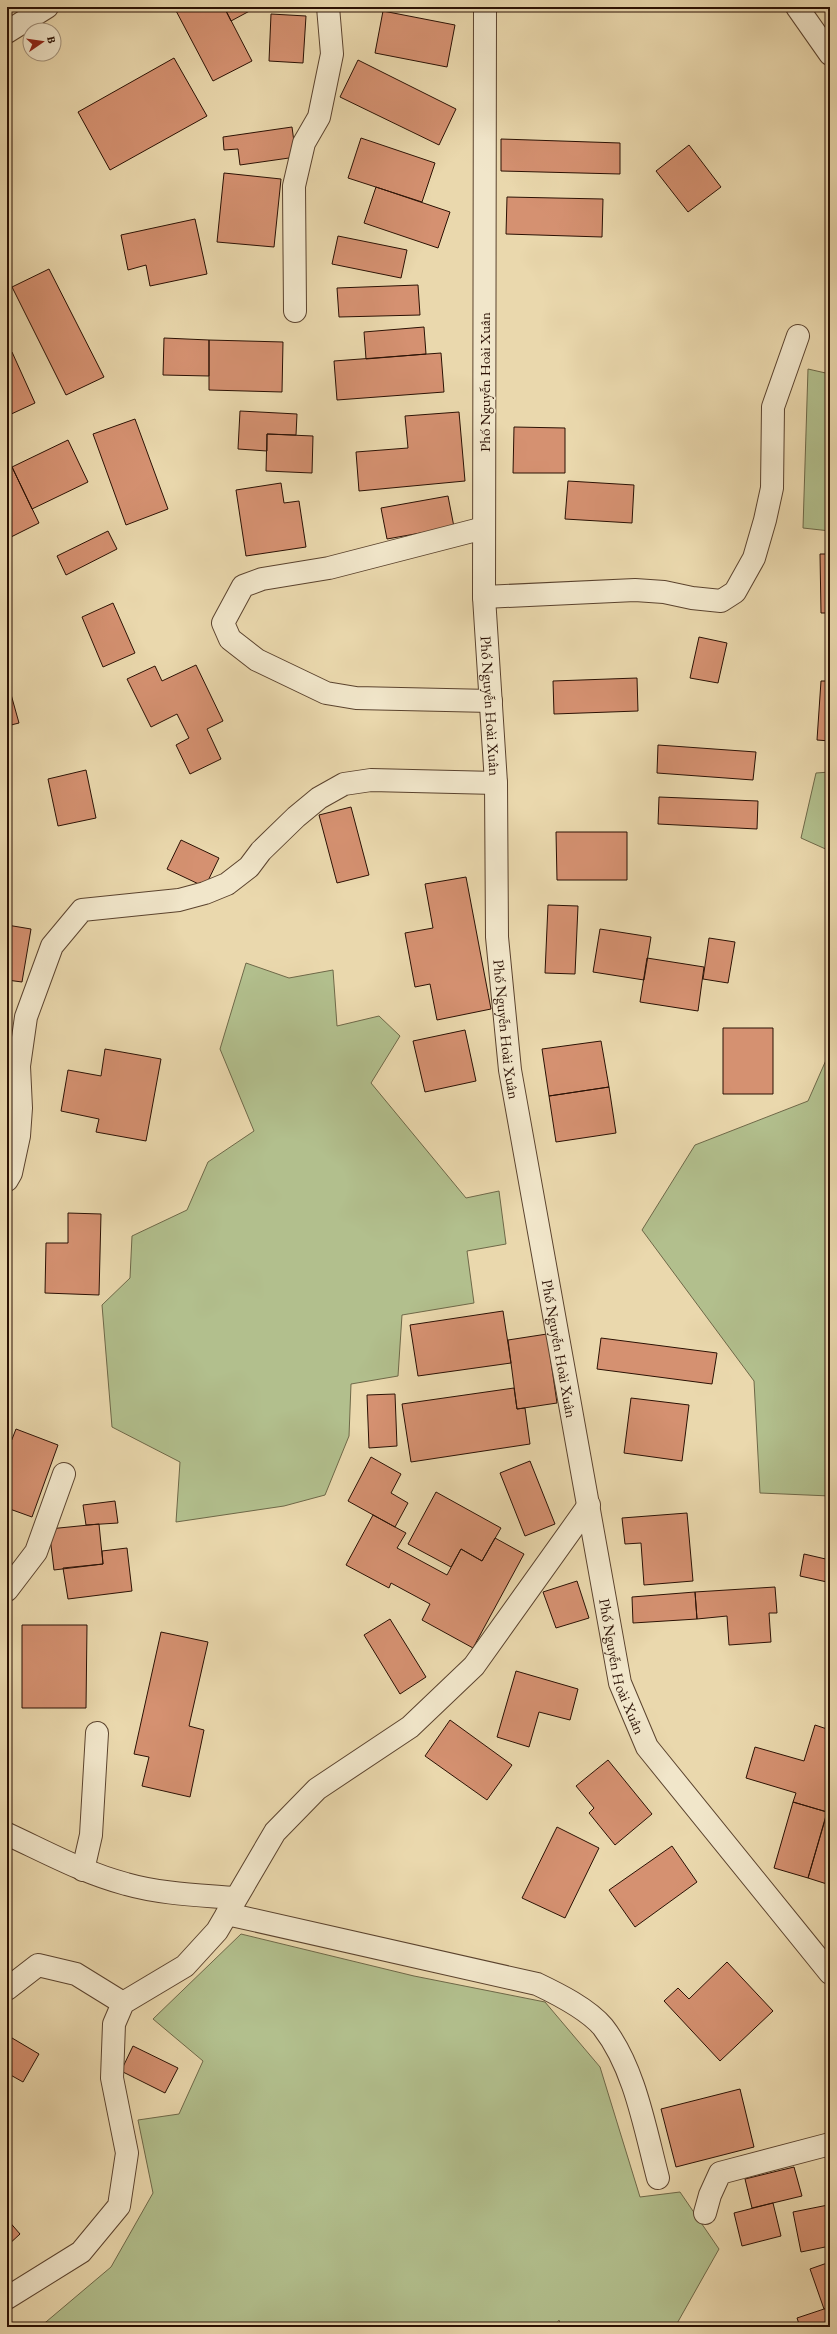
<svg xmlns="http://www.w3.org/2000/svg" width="837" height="2334" font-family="'EB Garamond',serif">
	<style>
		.green { fill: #b2bf8d; stroke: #6e6848 }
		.building { fill: #d59171; stroke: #2b1104 }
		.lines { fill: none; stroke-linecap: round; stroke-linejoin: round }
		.minor-casing { stroke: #5b432e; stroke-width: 24 }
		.tertiary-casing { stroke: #5b432e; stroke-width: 24 }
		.minor { stroke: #f1e6ca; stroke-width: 22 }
		.tertiary { stroke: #f1e6ca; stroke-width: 22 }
		.labels { text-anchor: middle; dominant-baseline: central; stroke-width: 3.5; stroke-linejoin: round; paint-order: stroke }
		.street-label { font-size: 15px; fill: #2b1104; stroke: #f1e6ca }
	</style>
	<rect width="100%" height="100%" fill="#ead8ad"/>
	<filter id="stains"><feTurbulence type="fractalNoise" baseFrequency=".005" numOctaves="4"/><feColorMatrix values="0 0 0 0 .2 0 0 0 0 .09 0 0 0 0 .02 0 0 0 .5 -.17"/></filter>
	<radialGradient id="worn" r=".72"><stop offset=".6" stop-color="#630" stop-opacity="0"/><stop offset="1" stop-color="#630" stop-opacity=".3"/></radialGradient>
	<path class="green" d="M 808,369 L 830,374 L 830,531 L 803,528 Z
		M 830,772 L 830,851 L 801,838 L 816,773 Z
		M 246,963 L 289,978 L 333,970 L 337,1026 L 379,1016 L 400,1036 L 371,1083 L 466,1198 L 499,1191 L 506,1244 L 467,1251 L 474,1303 L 402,1315 L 398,1376 L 351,1384 L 349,1436 L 325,1495 L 284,1506 L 176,1522 L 180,1462 L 112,1427 L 102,1305 L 130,1278 L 132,1236 L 187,1210 L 208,1162 L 254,1131 L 220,1049 Z
		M 830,1051 L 830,1496 L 760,1493 L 754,1381 L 642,1230 L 695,1145 L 808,1101 Z
		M 241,1934 L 414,1976 L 545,2002 L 600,2067 L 640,2197 L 680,2192 L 719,2249 L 675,2327 L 561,2327 L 559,2320 L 554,2327 L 40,2327 L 111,2267 L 153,2193 L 138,2120 L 179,2114 L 203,2061 L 153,2019 Z"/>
	<path class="building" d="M 174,7 L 224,7 L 252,61 L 213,81 Z
		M 224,7 L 257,7 L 231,21 Z
		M 383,11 L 455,25 L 447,67 L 375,53 Z
		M 271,14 L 306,16 L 303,63 L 269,61 Z
		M 174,58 L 207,116 L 110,170 L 78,112 Z
		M 358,60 L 456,109 L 439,145 L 340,97 Z
		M 292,127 L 296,157 L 240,165 L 238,149 L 224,150 L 223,137 Z
		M 361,138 L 435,163 L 422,202 L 348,178 Z
		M 501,139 L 620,143 L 620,174 L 501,171 Z
		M 689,145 L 721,187 L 688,212 L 656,171 Z
		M 224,173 L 281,179 L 274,247 L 217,242 Z
		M 376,187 L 450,212 L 438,248 L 364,223 Z
		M 507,197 L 603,199 L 602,237 L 506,234 Z
		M 195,219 L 207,274 L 150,286 L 146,265 L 128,270 L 121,235 Z
		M 338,236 L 407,250 L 401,278 L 332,264 Z
		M 49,269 L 104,377 L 66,395 L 12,287 Z
		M 418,285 L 420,315 L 339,317 L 337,288 Z
		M 424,327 L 426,354 L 366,359 L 364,332 Z
		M 164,338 L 209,340 L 209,376 L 163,375 Z
		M 209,340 L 283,342 L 282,392 L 209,390 Z
		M 12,352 L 35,403 L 7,416 L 7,354 Z
		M 441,353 L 444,392 L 337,400 L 334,361 Z
		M 240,411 L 297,414 L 296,435 L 267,434 L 267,451 L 238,449 Z
		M 459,412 L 465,481 L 359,491 L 356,452 L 408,448 L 405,416 Z
		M 135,419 L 168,509 L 126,525 L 93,434 Z
		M 514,427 L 565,428 L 565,473 L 513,473 Z
		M 267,434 L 313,436 L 312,473 L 266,471 Z
		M 68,440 L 88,482 L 32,509 L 12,467 Z
		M 12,467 L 39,523 L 7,539 L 7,469 Z
		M 568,481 L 634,485 L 632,523 L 565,519 Z
		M 281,483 L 284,503 L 299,501 L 306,547 L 246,556 L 236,490 Z
		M 448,496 L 454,527 L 387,539 L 381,508 Z
		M 108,531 L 117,549 L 66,575 L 57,556 Z
		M 820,554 L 830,554 L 830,613 L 821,613 Z
		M 113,603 L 135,653 L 103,667 L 82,617 Z
		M 699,637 L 727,643 L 718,683 L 690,678 Z
		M 196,665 L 223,721 L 207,729 L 221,759 L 190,774 L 176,745 L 189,738 L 177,714 L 151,727 L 127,679 L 155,666 L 162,681 Z
		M 637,678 L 638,711 L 554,714 L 553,681 Z
		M 7,680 L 19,723 L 7,726 Z
		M 821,681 L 830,681 L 830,741 L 817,740 Z
		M 658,745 L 756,752 L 753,780 L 657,773 Z
		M 86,770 L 96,818 L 58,826 L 48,779 Z
		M 659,797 L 758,801 L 757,829 L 658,824 Z
		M 351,807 L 369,875 L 337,883 L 319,815 Z
		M 556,832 L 627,832 L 627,880 L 557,880 Z
		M 181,840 L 219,858 L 205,887 L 167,869 Z
		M 466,877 L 491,1009 L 437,1020 L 430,984 L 415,987 L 405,933 L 433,928 L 425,884 Z
		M 829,881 L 830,881 L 830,946 L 827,946 Z
		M 548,905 L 578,906 L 575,974 L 545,973 Z
		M 7,925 L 31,929 L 22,982 L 7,980 Z
		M 600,929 L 651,937 L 644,980 L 593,972 Z
		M 709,938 L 735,942 L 728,983 L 703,979 Z
		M 647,958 L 704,967 L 698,1011 L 640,1002 Z
		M 723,1028 L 773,1028 L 773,1094 L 723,1094 Z
		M 465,1030 L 476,1081 L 425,1092 L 413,1041 Z
		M 601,1041 L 609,1087 L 549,1096 L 542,1049 Z
		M 105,1049 L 161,1059 L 146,1141 L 96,1132 L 99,1119 L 61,1111 L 68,1070 L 101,1076 Z
		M 609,1087 L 616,1133 L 556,1142 L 549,1096 Z
		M 68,1213 L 101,1214 L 99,1295 L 45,1293 L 46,1243 L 68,1243 Z
		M 503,1311 L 511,1363 L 418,1376 L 410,1325 Z
		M 547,1334 L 557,1403 L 517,1409 L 508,1340 Z
		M 601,1338 L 717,1353 L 712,1384 L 597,1369 Z
		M 514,1388 L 517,1409 L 525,1408 L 530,1444 L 411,1462 L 402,1404 Z
		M 395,1394 L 397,1446 L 369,1448 L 367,1395 Z
		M 631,1398 L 689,1405 L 682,1461 L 624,1453 Z
		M 16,1429 L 58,1445 L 32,1517 L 7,1508 L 7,1452 Z
		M 371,1457 L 401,1474 L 391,1493 L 408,1503 L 395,1527 L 348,1501 Z
		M 530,1461 L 555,1524 L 525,1536 L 500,1473 Z
		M 436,1492 L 501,1528 L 482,1561 L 461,1549 L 451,1567 L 408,1544 Z
		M 115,1501 L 118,1523 L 86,1525 L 83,1505 Z
		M 687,1513 L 693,1581 L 644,1585 L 641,1543 L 625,1544 L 622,1518 Z
		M 373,1515 L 406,1533 L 397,1548 L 447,1575 L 461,1549 L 482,1561 L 495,1538 L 524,1554 L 473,1648 L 422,1620 L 430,1604 L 391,1583 L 389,1588 L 346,1565 Z
		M 99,1524 L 103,1564 L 54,1570 L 49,1529 Z
		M 127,1548 L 132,1591 L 68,1599 L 63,1568 L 103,1564 L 102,1551 Z
		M 804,1554 L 830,1560 L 827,1582 L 800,1576 Z
		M 577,1581 L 589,1618 L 556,1628 L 543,1592 Z
		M 775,1587 L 777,1613 L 769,1613 L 771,1642 L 729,1645 L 727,1616 L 697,1619 L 695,1592 Z
		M 695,1592 L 697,1619 L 633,1623 L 632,1597 Z
		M 390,1619 L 426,1677 L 400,1694 L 364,1635 Z
		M 22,1625 L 87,1625 L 86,1708 L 22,1708 Z
		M 161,1632 L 208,1642 L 189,1726 L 204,1730 L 190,1797 L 142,1786 L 149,1757 L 134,1754 Z
		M 516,1671 L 578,1689 L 570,1720 L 539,1712 L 529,1747 L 497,1737 Z
		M 450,1720 L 512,1765 L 487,1800 L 425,1756 Z
		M 815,1725 L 830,1730 L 830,1803 L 827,1812 L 793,1802 L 796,1793 L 746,1778 L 755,1747 L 804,1761 Z
		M 608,1760 L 652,1814 L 615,1845 L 589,1813 L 594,1808 L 576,1786 Z
		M 793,1802 L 827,1812 L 808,1878 L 774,1868 Z
		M 830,1803 L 830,1885 L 808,1878 Z
		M 557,1827 L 599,1848 L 565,1918 L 522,1898 Z
		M 672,1846 L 697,1882 L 635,1927 L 609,1890 Z
		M 727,1962 L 773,2011 L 720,2061 L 664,2001 L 678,1988 L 689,1999 Z
		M 7,2035 L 39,2054 L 23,2082 L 7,2073 Z
		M 133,2046 L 178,2068 L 165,2093 L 121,2071 Z
		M 740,2089 L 754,2147 L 676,2167 L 661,2109 Z
		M 794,2167 L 802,2196 L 752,2208 L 745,2179 Z
		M 773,2203 L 781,2236 L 742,2246 L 734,2213 Z
		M 828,2205 L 830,2246 L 801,2252 L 793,2212 Z
		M 7,2219 L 20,2234 L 7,2246 Z
		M 830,2262 L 830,2307 L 824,2309 L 810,2269 Z
		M 830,2307 L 830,2327 L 800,2327 L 797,2318 Z"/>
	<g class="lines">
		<g class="minor-casing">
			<g id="minor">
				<path id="s1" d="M 485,7 L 484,597 L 496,783 L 497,937 L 510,1070 L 620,1683 L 647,1747 L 830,1973"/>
				<path d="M 797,7 L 830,54"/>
				<path d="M 295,311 L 294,186 L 304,143 L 319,117 L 332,54 L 328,7"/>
				<path d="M 484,528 L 329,568 L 262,579 L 243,586 L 223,623 L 230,639 L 257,660 L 326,693 L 356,698 L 491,701"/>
				<path d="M 484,597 L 635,590 L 664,592 L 692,598 L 721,601 L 735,592 L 754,558 L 765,520 L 772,488 L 773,407 L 798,336"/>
				<path d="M 7,1180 L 11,1173 L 19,1136 L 21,1108 L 19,1066 L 26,1017 L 52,946 L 82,910 L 179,900 L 205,893 L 227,884 L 249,867 L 261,851 L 296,817 L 319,798 L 344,784 L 371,780 L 496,783"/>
				<path d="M 7,1590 L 36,1552 L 64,1474"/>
				<path d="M 7,1834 C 46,1852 84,1873 126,1884 C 161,1894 199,1895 235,1898"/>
				<path d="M 83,1870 L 91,1835 L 97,1733"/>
				<path d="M 227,1914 L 537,1984 C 558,1994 588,2009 603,2027 C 635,2068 645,2129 658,2178"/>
				<path d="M 7,1989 L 38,1965 L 76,1974 L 123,2003"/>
				<path d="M 705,2213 L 710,2195 L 720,2173 L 830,2144"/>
				<path d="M 7,2298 L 81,2252 L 119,2206 L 127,2153 L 112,2078 L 114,2024 L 123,2003 L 185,1966 L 217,1931 L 275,1832 L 317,1789 L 410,1727 L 474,1666 L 589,1505"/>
			</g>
		</g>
		<g class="tertiary-casing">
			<path id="tertiary" d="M 7,32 L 47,7"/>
		</g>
		<use href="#minor" class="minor"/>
		<use href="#tertiary" class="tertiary"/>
	</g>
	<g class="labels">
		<g class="street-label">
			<text transform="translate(484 382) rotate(-90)">Phố Nguyễn Hoài Xuân</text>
			<text stroke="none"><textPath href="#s1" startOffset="699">Phố Nguyễn Hoài Xuân</textPath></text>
			<text stroke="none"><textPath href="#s1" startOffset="1023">Phố Nguyễn Hoài Xuân</textPath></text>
			<text stroke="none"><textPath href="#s1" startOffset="1347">Phố Nguyễn Hoài Xuân</textPath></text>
			<text stroke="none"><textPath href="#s1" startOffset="1671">Phố Nguyễn Hoài Xuân</textPath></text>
		</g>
	</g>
	<rect width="837" height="2334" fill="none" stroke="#ead8ad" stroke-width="24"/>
	<rect x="8" y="8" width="821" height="2318" fill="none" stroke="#2b1104" stroke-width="2"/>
	<rect x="12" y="12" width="813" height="2310" fill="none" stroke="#2b1104"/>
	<g transform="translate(42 42) rotate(77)"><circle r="19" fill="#f1e6ca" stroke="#a2917b"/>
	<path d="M0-3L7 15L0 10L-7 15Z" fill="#8f2418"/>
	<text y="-6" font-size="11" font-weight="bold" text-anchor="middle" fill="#2b1104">B</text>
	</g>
	<rect width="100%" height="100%" filter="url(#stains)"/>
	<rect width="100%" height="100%" fill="url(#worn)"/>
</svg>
